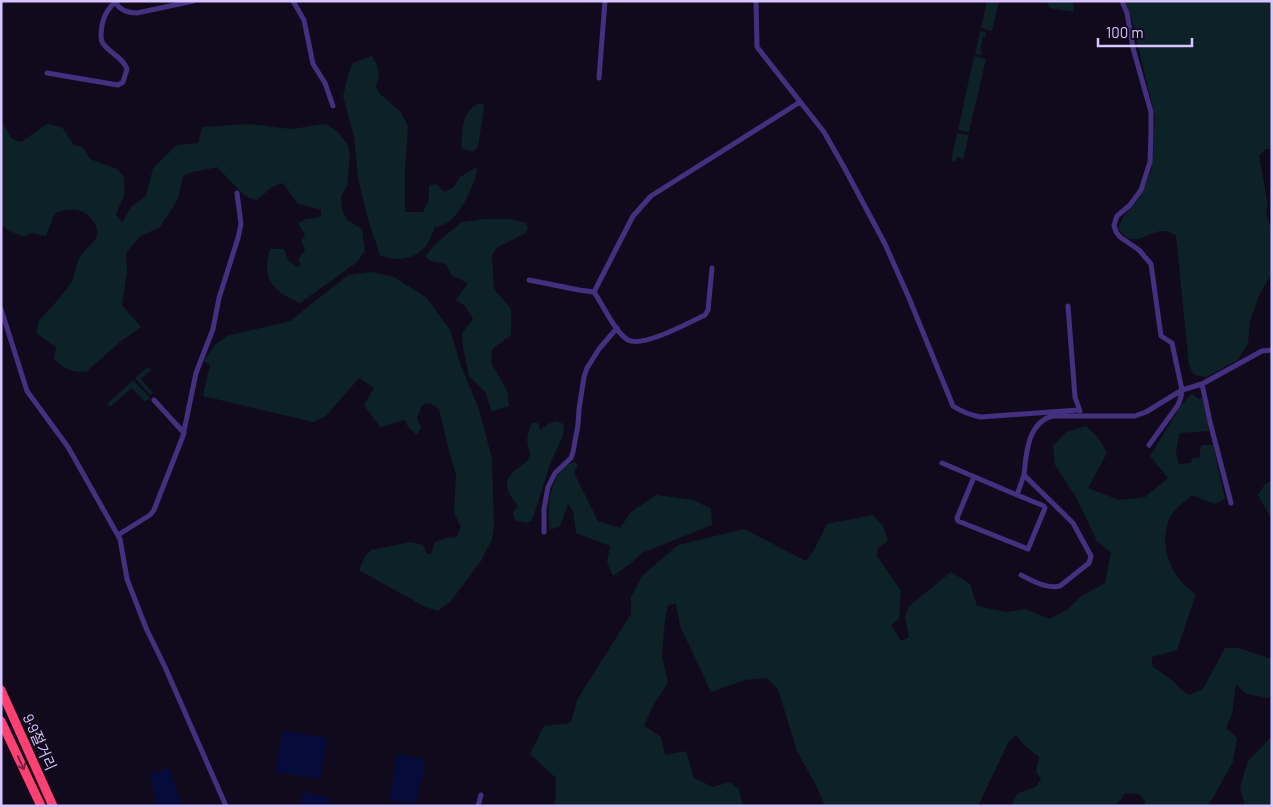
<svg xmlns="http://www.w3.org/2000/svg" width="1273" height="807" font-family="Barlow,'Noto Sans KR',sans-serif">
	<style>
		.green { fill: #0c2227 }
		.water { fill: #050c3b }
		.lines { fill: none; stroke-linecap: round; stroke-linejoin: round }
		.street { stroke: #453080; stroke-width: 5 }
		.highway { stroke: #ff4072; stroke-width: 9 }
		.oneway { stroke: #7c2243 }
		.labels { text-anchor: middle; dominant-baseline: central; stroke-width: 4.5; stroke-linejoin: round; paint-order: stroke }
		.street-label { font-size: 15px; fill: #d8c5ff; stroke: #110a1d }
	</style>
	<rect width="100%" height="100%" fill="#110a1d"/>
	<path class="green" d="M 987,1 L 999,1 L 992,31 L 981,28 Z
		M 1046,1 L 1073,1 L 1074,12 L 1050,8 Z
		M 1125,1 L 1272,1 L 1272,149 L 1266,149 L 1259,156 L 1268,205 L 1266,213 L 1272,231 L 1272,273 L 1260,293 L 1250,321 L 1248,343 L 1238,360 L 1206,377 L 1194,375 L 1189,365 L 1176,235 C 1173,234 1168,231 1165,231 C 1147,230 1134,252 1118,228 L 1124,216 L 1140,197 L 1151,171 L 1153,150 L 1155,117 L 1131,16 Z
		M 980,31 L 986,33 L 985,37 L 983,37 L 980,51 L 982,51 L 981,55 L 975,54 Z
		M 372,56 L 374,61 L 376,62 L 379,75 L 376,86 L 379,93 L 400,111 L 408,126 L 405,169 L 405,212 L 423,212 L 429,200 L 429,186 L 436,184 L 444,192 L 454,187 L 460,177 L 477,167 C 477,181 463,208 453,218 C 449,223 441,226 435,227 C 432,234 429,244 423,249 C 412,260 393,262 380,255 L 368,219 L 358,178 L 354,137 L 343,96 L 349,72 L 353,63 Z
		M 974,56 L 986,59 L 969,132 L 958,130 Z
		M 482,103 L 484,108 L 478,147 L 473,152 L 461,148 C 463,132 461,107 482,103 Z
		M 1,120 L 12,139 L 21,142 L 47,124 L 62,127 L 74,145 L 83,147 L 90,159 L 117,169 L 124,177 L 125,193 L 116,214 L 122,223 L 131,207 L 146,196 L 153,168 L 177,145 L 198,143 L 202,127 L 251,124 L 291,129 L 326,124 L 338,132 L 348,145 L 350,157 L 347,186 L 341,196 L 342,210 L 347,220 L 362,229 L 365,251 L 356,263 L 300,303 C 273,291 261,281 270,249 L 284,249 L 288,260 L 297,267 L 301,265 L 298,259 L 305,250 L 301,241 L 305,234 L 298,224 L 305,219 L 321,217 L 321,210 L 298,204 L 283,183 L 274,186 L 256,200 L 245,196 L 217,167 C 207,170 190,171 183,176 L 178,199 L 160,227 L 139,237 L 126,253 L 127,273 L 122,305 L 141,327 L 120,342 L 86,372 C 73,372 63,369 54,359 L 56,347 L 36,333 L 39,320 C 45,316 72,284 73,279 C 76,270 76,260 83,253 C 87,247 95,243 97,235 C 98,229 96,226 93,221 C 84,207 69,208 55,213 L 46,236 L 31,233 L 25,237 L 9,231 L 1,224 Z
		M 957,133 L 969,135 L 963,160 L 959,157 L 956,159 L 955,162 L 951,161 Z
		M 486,219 L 510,219 L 526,223 L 528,227 L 526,233 L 496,248 L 492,256 L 494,289 L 511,309 L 511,335 L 492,349 L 491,362 L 508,393 L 509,406 L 492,411 L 485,392 L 469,376 L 463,347 L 462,333 L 473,319 L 465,306 L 456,300 L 468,283 L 452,276 L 446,264 L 431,261 L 425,257 L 435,244 L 462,222 Z
		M 372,272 L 394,277 L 427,298 L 450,330 L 461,366 L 479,409 L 492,459 L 494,526 L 492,539 L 481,561 L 451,601 L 438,611 L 425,607 L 359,570 L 365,556 L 371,550 L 411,542 L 423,545 L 427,554 L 431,554 L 435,542 L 447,538 L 457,537 L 461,527 L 454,513 L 456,475 L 449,451 L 439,409 L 430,403 L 422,405 L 417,418 L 421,427 L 417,435 L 408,427 L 405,420 L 380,427 L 364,405 L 374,388 L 359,378 L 326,416 L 313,422 L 203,396 L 210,365 L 204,361 L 216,344 L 227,336 L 290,321 L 348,275 Z
		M 148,367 L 151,370 L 141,379 L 153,393 L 150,395 L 135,378 Z
		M 133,380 L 150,398 L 145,402 L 132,388 L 110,407 L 107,404 Z
		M 1192,394 L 1199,399 L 1202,398 L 1209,431 L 1179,433 L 1176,453 L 1179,464 L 1191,463 L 1192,458 L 1199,458 L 1201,445 L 1213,445 L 1225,499 L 1215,504 L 1192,495 C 1186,501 1176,507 1172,514 C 1156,542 1170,578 1196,594 L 1177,650 L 1152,657 L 1152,666 L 1173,681 L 1181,690 L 1189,695 L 1203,689 L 1225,648 L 1239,648 L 1268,658 L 1272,657 L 1272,695 L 1269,698 L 1246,694 L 1236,684 L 1232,714 L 1226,728 L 1237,738 L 1233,762 L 1208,806 L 1144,806 L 1145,801 L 1139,794 L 1125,793 L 1116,806 L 1011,806 C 1016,791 1022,792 1036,787 L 1041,779 L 1036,772 L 1039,757 L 1026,747 L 1016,735 L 1009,741 L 978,806 L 825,806 L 817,787 L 797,751 L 778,689 L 767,678 L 745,680 L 711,692 L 680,626 L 676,604 L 668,605 L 665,620 L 662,656 L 668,682 L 653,706 L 644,726 L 661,737 L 665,755 L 686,751 L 694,778 L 713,787 L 730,782 L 739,790 L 743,806 L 555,806 L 556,778 L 530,754 L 544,726 L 571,723 L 577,700 L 631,614 L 631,597 L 642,576 L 678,545 L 744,529 L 806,561 L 814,550 L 827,524 L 873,515 L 883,526 L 888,541 L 878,548 L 877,556 L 901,591 L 899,619 L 891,625 L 901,641 L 909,637 L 905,618 L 908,607 L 951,572 L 970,584 L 977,606 L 1006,612 L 1025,609 L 1050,619 L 1068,609 L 1080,597 L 1105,583 L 1111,553 L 1097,541 L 1077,499 L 1055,465 L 1053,446 L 1066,432 L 1086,426 L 1097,436 L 1107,453 L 1088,488 L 1119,500 L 1145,497 L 1168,478 L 1150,456 L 1182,404 Z
		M 557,421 L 563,424 L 564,428 L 562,438 L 550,464 L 534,515 L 531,521 L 526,523 L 515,520 L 513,512 L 518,506 C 488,471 529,470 530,454 C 530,452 529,449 528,446 C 526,438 528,432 532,423 L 538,423 L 540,430 L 548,424 Z
		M 575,462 L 578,464 L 574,473 L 598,521 L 620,528 L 631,512 L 656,495 L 694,500 L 711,509 L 712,525 L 642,553 L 630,564 L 613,576 L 607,563 L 610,546 L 576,533 L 573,511 L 568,504 L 560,526 L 550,530 C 546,509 550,467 575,462 Z
		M 1272,481 L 1272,520 L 1258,495 L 1265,484 Z
		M 1272,736 L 1272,806 L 1245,806 L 1240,787 L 1248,761 Z"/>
	<path class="water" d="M 282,731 L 327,738 L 320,779 L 276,772 Z
		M 397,754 L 423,759 L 424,774 L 419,785 L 416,804 L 390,800 Z
		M 168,768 L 170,770 L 182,806 L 157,806 L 150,774 Z
		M 303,792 L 329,797 L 328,806 L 301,806 Z"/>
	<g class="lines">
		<path class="street" d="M 115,1 C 119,10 127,13 137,13 L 193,1
			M 293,1 L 304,20 L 313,64 L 325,83 L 333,106
			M 756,1 L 757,47 L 824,132 L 845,169 L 885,244 L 909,298 L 953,406 C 962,412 970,415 981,417 L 1079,410
			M 1122,1 L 1127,13 L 1133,48 L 1151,112 L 1151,132 L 1150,162 L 1141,190 L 1130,205 L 1117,216 L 1114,225 L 1116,232 L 1120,237 L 1139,250 L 1151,264 L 1161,336 L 1172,343 L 1182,390 L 1181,397 L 1178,405 L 1149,445
			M 47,73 L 118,85 L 123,82 L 127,69 C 123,58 112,54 105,46 C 101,42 101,39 101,34 C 102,20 105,12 115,2
			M 599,78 L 605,1
			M 712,268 L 708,310 L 705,315 C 690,322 643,348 628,340 C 615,332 603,305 594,292 L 633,216 L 651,196 L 800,102
			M 529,280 L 579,290 L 594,292
			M 1068,306 L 1075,397 L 1080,411
			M 1,309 L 27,391 L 68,447 L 120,539 L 127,579 L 146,628 L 165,667 L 226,806
			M 1202,384 L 1210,422 L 1231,503
			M 154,400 L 184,433
			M 942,463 L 1017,495
			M 974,477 L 957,518 L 958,521 L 1028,549 L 1045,508 L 1044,506 L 1017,495 L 1024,475
			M 544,532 L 544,509 L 548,487 L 555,473 L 571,458 L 573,452 L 578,425 L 579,409 L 584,377 L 587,368 L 599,349 L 617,328
			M 118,535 L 150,515 L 154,510 L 183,436 L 196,373 L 213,329 L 219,298 L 238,238 L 241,224 L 237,193
			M 1021,575 C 1033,581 1046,589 1060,586 L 1089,563 L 1091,556 L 1073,523 L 1024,475 C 1026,453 1028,422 1053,416 L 1135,416 L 1146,412 L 1182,390 L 1202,384 L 1262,351 L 1272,350
			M 478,806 L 481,795"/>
		<path class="highway" d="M 1,690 L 53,806
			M 1,721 L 41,806"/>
	</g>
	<defs><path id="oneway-shaft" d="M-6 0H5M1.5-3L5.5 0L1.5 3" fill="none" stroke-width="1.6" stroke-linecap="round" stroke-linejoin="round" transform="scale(1.25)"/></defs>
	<use class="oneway" href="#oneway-shaft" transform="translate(21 763) rotate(65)"/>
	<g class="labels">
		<g class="street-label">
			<text transform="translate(40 742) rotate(66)">9·9절거리</text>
		</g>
	</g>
	<rect width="1273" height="807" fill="none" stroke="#d8c5ff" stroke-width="5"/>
	<path d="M1098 38v8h94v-8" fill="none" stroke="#d8c5ff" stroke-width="2.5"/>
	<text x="1106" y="38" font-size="15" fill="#d8c5ff" stroke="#110a1d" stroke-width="4" paint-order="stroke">100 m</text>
</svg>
